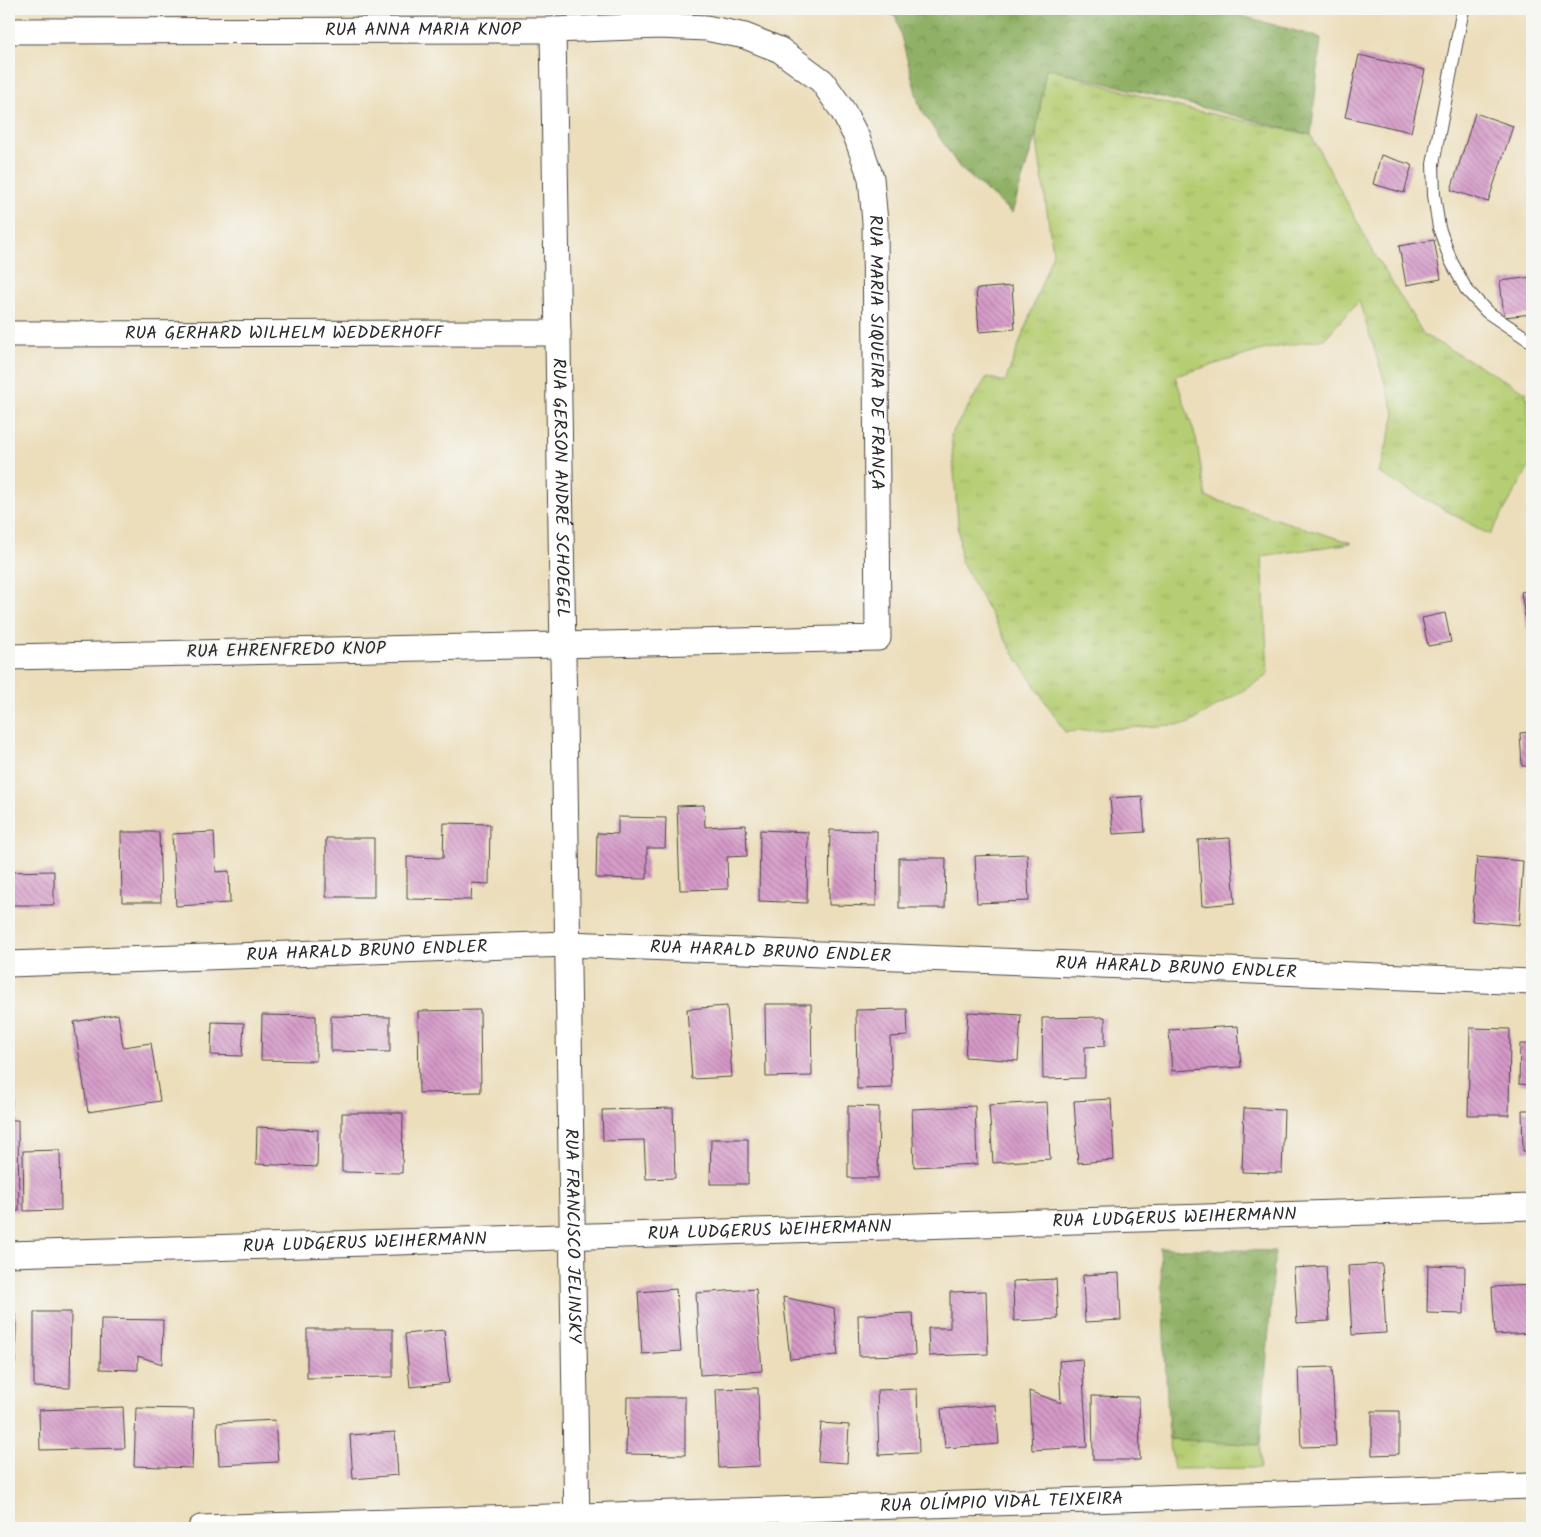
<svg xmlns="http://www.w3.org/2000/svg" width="1541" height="1537" font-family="Kalam,sans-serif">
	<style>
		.grass { fill: url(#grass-tufts); stroke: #707c4f }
		.forest { fill: url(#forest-crowns); stroke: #5e6e48 }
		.building { fill: url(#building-back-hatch) }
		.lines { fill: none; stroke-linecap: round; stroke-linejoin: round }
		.lane-casing { stroke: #484641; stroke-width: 14 }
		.street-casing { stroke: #484641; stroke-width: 27 }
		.lane { stroke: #fff; stroke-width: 12 }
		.street { stroke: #fff; stroke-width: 25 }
		.labels { text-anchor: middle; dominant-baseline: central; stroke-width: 4; stroke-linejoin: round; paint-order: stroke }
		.street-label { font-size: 18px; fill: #2b2b2b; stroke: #f6f6f2 }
	</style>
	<defs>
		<pattern id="grass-tufts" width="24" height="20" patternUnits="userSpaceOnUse" patternTransform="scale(1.25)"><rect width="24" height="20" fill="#b6ce73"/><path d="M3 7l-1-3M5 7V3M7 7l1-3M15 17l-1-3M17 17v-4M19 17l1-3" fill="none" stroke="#9db164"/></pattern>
		<pattern id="forest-crowns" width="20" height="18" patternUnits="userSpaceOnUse" patternTransform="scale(1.25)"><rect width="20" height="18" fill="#90b165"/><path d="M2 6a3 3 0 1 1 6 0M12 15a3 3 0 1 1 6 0" fill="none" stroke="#769053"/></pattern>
		<pattern id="building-back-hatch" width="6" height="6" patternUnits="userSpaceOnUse" patternTransform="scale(1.25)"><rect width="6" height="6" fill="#d599c8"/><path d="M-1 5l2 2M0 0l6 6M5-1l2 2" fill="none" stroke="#ad7da3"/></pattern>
	</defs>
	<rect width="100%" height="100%" fill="#f6f6f2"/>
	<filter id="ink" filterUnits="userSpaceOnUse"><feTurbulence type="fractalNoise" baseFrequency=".02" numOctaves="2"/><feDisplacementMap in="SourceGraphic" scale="10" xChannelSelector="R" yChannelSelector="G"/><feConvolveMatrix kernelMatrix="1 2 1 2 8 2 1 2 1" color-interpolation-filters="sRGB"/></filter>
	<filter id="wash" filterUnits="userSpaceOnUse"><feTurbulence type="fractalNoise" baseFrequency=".0096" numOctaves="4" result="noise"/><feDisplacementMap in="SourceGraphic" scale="20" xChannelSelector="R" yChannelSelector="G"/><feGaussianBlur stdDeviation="1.12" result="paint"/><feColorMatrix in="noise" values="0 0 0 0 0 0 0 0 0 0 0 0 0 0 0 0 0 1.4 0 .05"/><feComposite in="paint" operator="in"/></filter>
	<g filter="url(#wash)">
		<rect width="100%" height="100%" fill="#ecdebb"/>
		<path class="grass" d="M 1046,68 L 1179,107 L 1311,135 L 1375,255 L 1424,335 L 1526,392 L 1532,462 L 1490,535 L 1379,473 L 1395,414 L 1359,301 L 1324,339 L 1266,349 L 1175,376 L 1196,438 L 1206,497 L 1352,543 L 1262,556 L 1268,675 L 1188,724 L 1065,732 L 1009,646 L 961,561 L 951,434 L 987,377 L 1005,382 L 1053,253 L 1036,134 Z
			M 1169,1439 L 1260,1445 L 1260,1468 L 1174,1469 Z"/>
		<path class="forest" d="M 880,9 L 1217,9 L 1321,38 L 1311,135 L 1046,68 L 1036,134 L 1012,213 L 959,167 L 920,108 L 896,17 Z
			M 1160,1248 L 1275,1251 L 1260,1445 L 1169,1439 Z"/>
		<g id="blocks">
			<path class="building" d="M 1359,55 L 1425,70 L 1411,132 L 1345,117 Z
				M 1475,113 L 1513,126 L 1488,202 L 1451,190 Z
				M 1381,155 L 1412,165 L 1404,193 L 1373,184 Z
				M 1434,240 L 1441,279 L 1406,285 L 1399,246 Z
				M 1532,277 L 1532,314 L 1504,317 L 1500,281 Z
				M 1012,286 L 1015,329 L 979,332 L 976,289 Z
				M 1532,590 L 1532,628 L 1527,629 L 1521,592 Z
				M 1445,613 L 1451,642 L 1428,646 L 1422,618 Z
				M 1532,732 L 1532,766 L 1522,766 L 1520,733 Z
				M 1142,796 L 1145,832 L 1113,834 L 1110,798 Z
				M 704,805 L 705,827 L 746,825 L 747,856 L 727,857 L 728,889 L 680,890 L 677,806 Z
				M 618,817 L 666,818 L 665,848 L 647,848 L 647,879 L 596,878 L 597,833 L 618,834 Z
				M 444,823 L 490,824 L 489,884 L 472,883 L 471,900 L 407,899 L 407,857 L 443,858 Z
				M 760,830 L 808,832 L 807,903 L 759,901 Z
				M 830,830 L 877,831 L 876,906 L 829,905 Z
				M 121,832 L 159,832 L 161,902 L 122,902 Z
				M 214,832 L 216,872 L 229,871 L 230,903 L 176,906 L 172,834 Z
				M 326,838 L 374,838 L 374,897 L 326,897 Z
				M 1230,838 L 1235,903 L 1202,906 L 1198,840 Z
				M 1027,854 L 1029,901 L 977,903 L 975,856 Z
				M 1477,857 L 1523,861 L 1519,925 L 1472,921 Z
				M 899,858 L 946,858 L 945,908 L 899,908 Z
				M 54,871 L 54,905 L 9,905 L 9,872 Z
				M 765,1004 L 811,1004 L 812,1076 L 766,1077 Z
				M 727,1006 L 732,1077 L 692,1079 L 687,1009 Z
				M 907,1009 L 908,1036 L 890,1037 L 892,1088 L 857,1089 L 856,1010 Z
				M 480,1010 L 481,1092 L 419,1093 L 418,1011 Z
				M 968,1012 L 1021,1015 L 1018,1061 L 965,1057 Z
				M 118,1014 L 123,1047 L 151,1043 L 160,1101 L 88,1112 L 74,1022 Z
				M 262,1015 L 316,1016 L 316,1061 L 261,1060 Z
				M 331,1016 L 390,1017 L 390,1052 L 331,1051 Z
				M 1105,1017 L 1105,1046 L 1085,1047 L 1085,1078 L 1043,1079 L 1042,1018 Z
				M 212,1022 L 244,1023 L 242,1056 L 211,1055 Z
				M 1238,1026 L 1241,1067 L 1172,1071 L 1169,1030 Z
				M 1470,1028 L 1510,1029 L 1509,1115 L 1468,1115 Z
				M 1520,1044 L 1532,1044 L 1532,1085 L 1519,1084 Z
				M 11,1069 L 12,1106 L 9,1106 L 9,1070 Z
				M 1111,1099 L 1114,1160 L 1078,1163 L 1074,1101 Z
				M 1047,1102 L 1050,1159 L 993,1163 L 989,1105 Z
				M 848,1106 L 879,1107 L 878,1178 L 848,1178 Z
				M 975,1106 L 977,1164 L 914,1167 L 912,1109 Z
				M 673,1108 L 675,1178 L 646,1179 L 644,1140 L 603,1141 L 602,1110 Z
				M 1244,1108 L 1284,1110 L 1282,1173 L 1242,1172 Z
				M 1522,1110 L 1532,1110 L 1532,1151 L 1523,1151 Z
				M 342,1113 L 403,1113 L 402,1173 L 342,1172 Z
				M 9,1120 L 18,1120 L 19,1211 L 9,1211 Z
				M 257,1127 L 318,1130 L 317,1167 L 256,1164 Z
				M 711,1139 L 748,1139 L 748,1184 L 710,1184 Z
				M 60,1150 L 61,1210 L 24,1211 L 23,1151 Z
				M 1382,1264 L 1386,1333 L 1352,1335 L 1348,1266 Z
				M 1428,1265 L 1465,1266 L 1464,1314 L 1427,1313 Z
				M 1326,1266 L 1329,1321 L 1297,1323 L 1294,1268 Z
				M 1119,1273 L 1121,1320 L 1085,1322 L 1083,1275 Z
				M 1056,1279 L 1058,1319 L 1014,1321 L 1013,1281 Z
				M 1532,1285 L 1532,1333 L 1495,1335 L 1492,1287 Z
				M 676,1289 L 681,1351 L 642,1354 L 638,1292 Z
				M 756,1289 L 762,1371 L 700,1375 L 696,1293 Z
				M 986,1291 L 988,1354 L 929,1356 L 928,1328 L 950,1328 L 950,1292 Z
				M 783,1297 L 834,1308 L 838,1355 L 790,1359 Z
				M 34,1312 L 71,1312 L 70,1388 L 34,1387 Z
				M 913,1313 L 915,1355 L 859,1356 L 858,1315 Z
				M 9,1315 L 16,1315 L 15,1364 L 9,1364 Z
				M 101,1319 L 163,1320 L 162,1364 L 138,1356 L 138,1370 L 100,1369 Z
				M 307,1329 L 393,1329 L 393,1377 L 307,1378 Z
				M 444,1330 L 449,1383 L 410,1387 L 405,1334 Z
				M 1082,1359 L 1087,1447 L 1032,1450 L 1029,1391 L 1061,1403 L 1059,1361 Z
				M 1332,1367 L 1336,1446 L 1301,1447 L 1298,1368 Z
				M 758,1388 L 760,1466 L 719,1468 L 716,1389 Z
				M 917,1389 L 919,1453 L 879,1455 L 877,1390 Z
				M 1092,1396 L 1139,1397 L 1140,1460 L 1093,1460 Z
				M 627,1397 L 685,1397 L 685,1455 L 626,1454 Z
				M 996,1405 L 999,1444 L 945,1448 L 941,1409 Z
				M 123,1407 L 125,1448 L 40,1450 L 39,1410 Z
				M 136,1408 L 194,1409 L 192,1468 L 134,1466 Z
				M 1372,1411 L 1399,1411 L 1399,1454 L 1372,1455 Z
				M 275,1420 L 278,1462 L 219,1465 L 217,1423 Z
				M 821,1423 L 849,1425 L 847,1463 L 818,1461 Z
				M 395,1432 L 398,1475 L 353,1479 L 350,1435 Z"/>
		</g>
	</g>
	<g filter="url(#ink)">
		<use href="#blocks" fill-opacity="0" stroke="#484641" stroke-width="1"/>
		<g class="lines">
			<g class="lane-casing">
				<path id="lane" d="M 1463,9 L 1433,164 L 1434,195 L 1439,228 L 1451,261 L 1466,289 L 1487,312 L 1532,342"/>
			</g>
			<g class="street-casing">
				<g id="street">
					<path id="s1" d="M 553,30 L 577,1528"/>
					<path id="s2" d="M 9,31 L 553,30 L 660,26 L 706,28 L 745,36 L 780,50 L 822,81 L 843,111 L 857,138 L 871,178 L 875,222 L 878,638 L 9,657"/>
					<path id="s3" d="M 9,334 L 558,333"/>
					<path id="s4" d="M 9,964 L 568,944 L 1532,982"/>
					<path id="s5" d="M 9,1254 L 1532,1207"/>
					<path id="s6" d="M 201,1528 L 1532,1486"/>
				</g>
			</g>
			<use href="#lane" class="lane"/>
			<use href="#street" class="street"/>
		</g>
	</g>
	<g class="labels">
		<g class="street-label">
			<text stroke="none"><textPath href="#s2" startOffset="414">RUA ANNA MARIA KNOP</textPath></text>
			<text stroke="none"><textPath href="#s3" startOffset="275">RUA GERHARD WILHELM WEDDERHOFF</textPath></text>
			<text stroke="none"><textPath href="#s2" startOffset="1111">RUA MARIA SIQUEIRA DE FRANÇA</textPath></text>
			<text stroke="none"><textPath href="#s1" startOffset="458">RUA GERSON ANDRÉ SCHOEGEL</textPath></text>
			<text transform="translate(286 651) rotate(-1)">RUA EHRENFREDO KNOP</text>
			<text stroke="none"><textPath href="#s4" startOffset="358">RUA HARALD BRUNO ENDLER</textPath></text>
			<text stroke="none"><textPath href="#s4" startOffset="762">RUA HARALD BRUNO ENDLER</textPath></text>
			<text stroke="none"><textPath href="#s4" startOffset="1168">RUA HARALD BRUNO ENDLER</textPath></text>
			<text stroke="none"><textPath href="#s5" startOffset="1166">RUA LUDGERUS WEIHERMANN</textPath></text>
			<text stroke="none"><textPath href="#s5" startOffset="761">RUA LUDGERUS WEIHERMANN</textPath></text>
			<text stroke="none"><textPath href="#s1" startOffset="1206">RUA FRANCISCO JELINSKY</textPath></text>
			<text stroke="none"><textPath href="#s5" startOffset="356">RUA LUDGERUS WEIHERMANN</textPath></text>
			<text stroke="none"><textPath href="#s6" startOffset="801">RUA OLÍMPIO VIDAL TEIXEIRA</textPath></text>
		</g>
	</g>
	<rect width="1541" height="1537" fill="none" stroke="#f6f6f2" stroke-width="30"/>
</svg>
